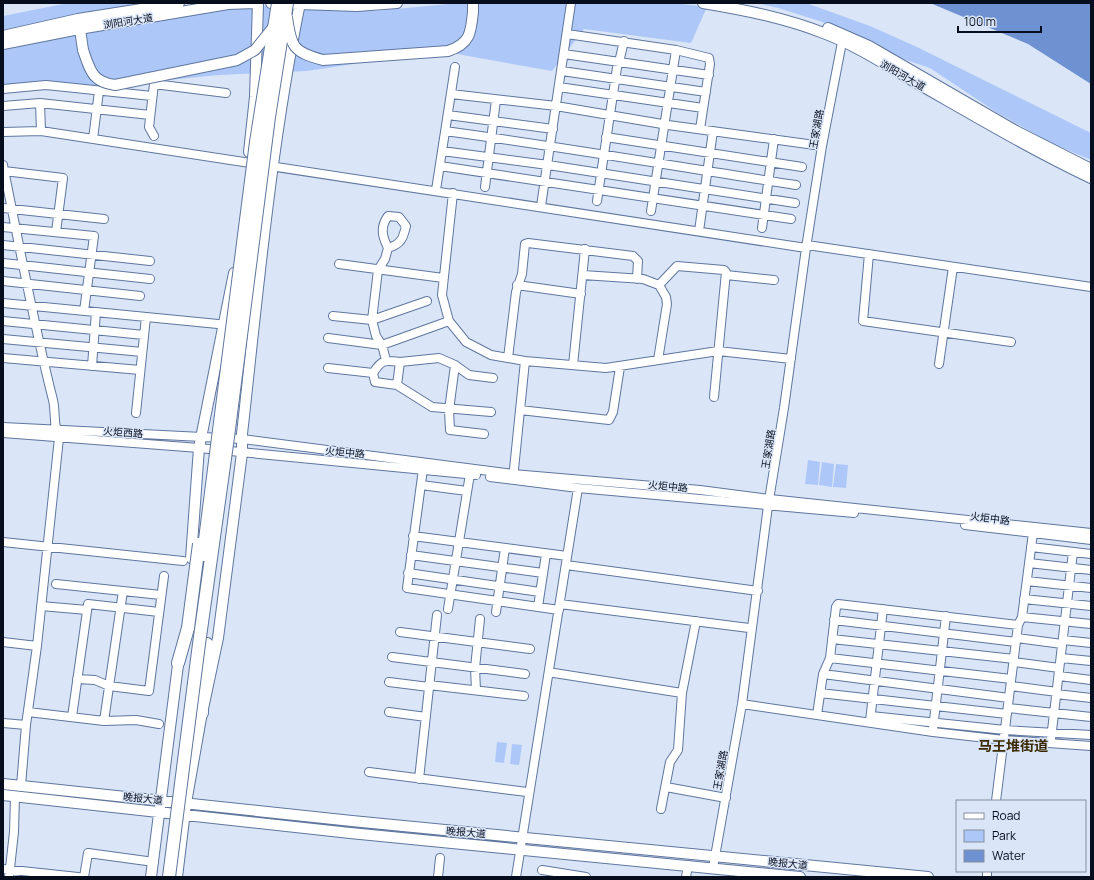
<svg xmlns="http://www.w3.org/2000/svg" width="1094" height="880" font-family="Manrope,'Noto Sans SC',sans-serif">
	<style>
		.green { fill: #adc8f8 }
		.water { fill: #6e91d2 }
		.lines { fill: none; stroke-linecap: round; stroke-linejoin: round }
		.minor-casing { stroke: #5f769f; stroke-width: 10 }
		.major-casing { stroke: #5f769f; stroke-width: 12 }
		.highway-casing { stroke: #5f769f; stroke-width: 14 }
		.minor { stroke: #fff; stroke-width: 8 }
		.major { stroke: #fff; stroke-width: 10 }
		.highway { stroke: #fff; stroke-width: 12 }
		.major-bridge-casing { stroke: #5f769f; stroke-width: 12; stroke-linecap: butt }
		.highway-bridge-casing { stroke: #5f769f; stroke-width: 14; stroke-linecap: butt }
		.major-bridge { stroke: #fff; stroke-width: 10 }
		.highway-bridge { stroke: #fff; stroke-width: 12 }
		.labels { text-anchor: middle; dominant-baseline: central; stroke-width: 3; stroke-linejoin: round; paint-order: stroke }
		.street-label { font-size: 10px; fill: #060e1d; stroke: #dae5f7 }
		.district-label { font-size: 14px; font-weight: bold; fill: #3a2800; stroke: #dae5f7 }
	</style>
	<rect width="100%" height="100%" fill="#dae5f7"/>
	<path class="green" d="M 68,3 L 149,3 L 3,32 L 3,16 Z
		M 459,3 L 675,3 L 707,7 L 691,43 L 584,29 L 552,71 L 440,51 L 307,71 L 220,75 L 115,85 L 18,87 L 3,92 L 3,47 L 228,4 L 375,11 Z
		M 756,3 L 806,3 L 870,26 L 917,47 L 1091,133 L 1091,160 L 1051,143 L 996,112 L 930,68 L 906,60 L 829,24 L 778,8 Z
		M 808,460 L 820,462 L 818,485 L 805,484 Z
		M 822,462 L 834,464 L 832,487 L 819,485 Z
		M 836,464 L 848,465 L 846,488 L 833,487 Z
		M 497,742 L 507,743 L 504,763 L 495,762 Z
		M 512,744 L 522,745 L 519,765 L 510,764 Z"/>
	<path class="water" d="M 930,3 L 1091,3 L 1091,84 L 1028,44 Z"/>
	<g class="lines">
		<g class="minor-casing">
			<path id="minor" d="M 567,34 L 676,50 L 709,58 L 710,64 L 700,129
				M 564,54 L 709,75
				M 562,71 L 706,92
				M 559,87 L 703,108
				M 3,89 L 46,85 L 152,96
				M 451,94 L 556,106 L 668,125 L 822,146
				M 40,103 L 41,131
				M 3,106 L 40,103 L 150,115
				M 448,115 L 553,129
				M 445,131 C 563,147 679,167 796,185
				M 3,132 L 41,131 L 806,248
				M 154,136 L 149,127 L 154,84 L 226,93
				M 606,137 L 802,167
				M 93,139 L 99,91
				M 442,151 L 548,165 L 795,203
				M 3,165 C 19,243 33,322 53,400 C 56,413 53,427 59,438 L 37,646 L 26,725 L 21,786
				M 440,166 L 791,219
				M 4,171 L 63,178 L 56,232
				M 485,187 L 496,100
				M 436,190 L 455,67
				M 453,193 L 442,295 L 449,321 L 466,342 L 491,355 L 525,361 L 606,368 L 718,351 L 791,359
				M 597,201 L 618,61 L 620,58 L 624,41
				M 541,206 L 571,3
				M 3,208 L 104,219
				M 651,211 L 676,50
				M 3,227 L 94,236 L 84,311
				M 762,228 L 774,139
				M 699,231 L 713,131
				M 3,245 L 150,261
				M 807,245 L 1091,287
				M 869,254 L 863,321 L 1011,342
				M 3,263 L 150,279
				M 339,264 L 443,278
				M 583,275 L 643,279 L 659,285 L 666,297 L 667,304 L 658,360
				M 726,275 L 774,280
				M 3,281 L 140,296
				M 517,285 L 581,294
				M 659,285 L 677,266 L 724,270 L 726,272 L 714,397
				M 3,303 L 218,324
				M 333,316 L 372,320 L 427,301
				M 3,321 L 144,335
				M 328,338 L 382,345 L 449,321
				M 3,339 L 142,352
				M 3,358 L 140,370
				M 508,358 L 516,292 L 522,274 L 525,244 L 528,243 L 633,256 L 638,261 L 637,279
				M 386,360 L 382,345 L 376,336 L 372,320 L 378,270 L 385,259 L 388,248 C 401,244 403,239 406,226 L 399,217 L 388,216 C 380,227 382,236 388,248
				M 400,362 L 439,358 L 455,365 L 469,375 L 493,378
				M 939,364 L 953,267
				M 455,365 L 449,410 L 450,430 L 484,434
				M 573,365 L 585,249
				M 92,366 L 96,312
				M 328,368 L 373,373 L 375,382 L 397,385
				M 373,373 C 382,359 385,360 400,362 L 397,385 L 432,407 L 491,412
				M 520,410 L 609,420 L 613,412 L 620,367
				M 136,413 L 146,317
				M 3,427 L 242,439 L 513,474 L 700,490 L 770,499 L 1091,533
				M 3,433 L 199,448 L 476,475
				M 423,469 L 407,588 L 559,610
				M 490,477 L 578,488 L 854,513
				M 513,479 L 525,361
				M 421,485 L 467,491
				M 965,525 L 1091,540
				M 413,536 L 567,556
				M 3,542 L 183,561
				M 1031,547 L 1091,554
				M 411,555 L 543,573
				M 1029,563 L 1091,570
				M 566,565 L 758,591
				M 408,573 L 540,592
				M 1027,581 L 1091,588
				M 56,584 L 161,595
				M 1024,599 L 1091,606
				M 560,604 L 749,628
				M 41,606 L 87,610
				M 538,607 L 546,554
				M 448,609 L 470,474
				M 496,612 L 505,548
				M 1022,617 L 1091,624
				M 834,620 L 1016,642
				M 400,632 L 530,649
				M 1017,638 L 1062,644
				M 832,639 L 1014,659
				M 1063,640 L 1091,643
				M 3,642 L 37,646
				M 392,657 L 525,674
				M 830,658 L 1011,679
				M 1061,658 L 1091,661
				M 1014,662 L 1059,668
				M 554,673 L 682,693
				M 823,674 L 1009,698
				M 1059,676 L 1091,680
				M 77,679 L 95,680 L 109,686 L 149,691 L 164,576
				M 389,682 L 429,687
				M 429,685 L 524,696
				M 1011,686 L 1057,692
				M 476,690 L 475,668 L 480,619
				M 820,693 L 1007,714
				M 1056,694 L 1091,698
				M 742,704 L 933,732 L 1004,740 L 1091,746
				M 1008,708 L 1091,717
				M 28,712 L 104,721 L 136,720 L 159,724
				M 389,712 L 426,717
				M 817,715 L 823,674 L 830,658 L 836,607 L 838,604 L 1018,625
				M 871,716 L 1005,730 L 1091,735
				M 72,717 L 88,604 L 159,612
				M 104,721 L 123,591
				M 870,721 L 883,609
				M 3,723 L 26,725
				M 933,729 L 946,616
				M 1051,739 L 1073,552
				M 369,772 L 527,792
				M 419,779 L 437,615
				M 666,787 L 726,798
				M 996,801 L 1018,625 L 1022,617 L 1033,533
				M 661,809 L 670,762 L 678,750 L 682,693 L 696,621
				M 713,868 L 742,704 L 768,506 L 784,408 L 806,248 L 822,146 L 843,37
				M 3,869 L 78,877
				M 542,870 L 586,877
				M 9,877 L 14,832 L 15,796
				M 84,877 L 88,853 L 154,862
				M 438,877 L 440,858
				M 516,877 L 578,488
				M 686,877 L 688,865
				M 987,877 L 987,871"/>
		</g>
		<g class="major-casing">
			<path id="major" d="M 271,3 L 357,6 L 397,3
				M 473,3 L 473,12
				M 703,3 C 745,10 786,18 826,34 C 857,46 886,65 915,82 C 973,115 1030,149 1091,178
				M 79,22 L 83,50
				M 828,28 L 869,46 L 1016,131 L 1091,169
				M 3,36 L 78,19 L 179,3
				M 3,44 L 79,29 L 228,4 L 254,3
				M 249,152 L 255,97 L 258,3
				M 191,558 L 199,448 L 234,273
				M 3,784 L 352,821 L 928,877
				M 3,795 L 350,833 L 800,877
				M 151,877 L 179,657
				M 177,877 L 186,803 L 201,718 L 218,638 L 242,453 L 242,434 C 258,290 271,145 300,3"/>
		</g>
		<g class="highway-casing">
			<path id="highway" d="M 178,663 L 188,628
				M 202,713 L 201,698 L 207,644"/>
		</g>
		<use href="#minor" class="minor"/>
		<use href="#major" class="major"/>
		<use href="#highway" class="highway"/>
		<g class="major-bridge-casing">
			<path id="major-bridge" d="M 287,17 C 291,47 293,52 323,60 L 448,51 C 470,44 471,33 473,12
				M 83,50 C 90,70 92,82 115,85 L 237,60 L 255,50 L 275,25"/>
		</g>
		<g class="highway-bridge-casing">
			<path id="highway-bridge" d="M 203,555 L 256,142 L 278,3
				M 188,628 L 199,544
				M 169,877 L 199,644 L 228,437 L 269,117 L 287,3"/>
		</g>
		<use href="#major-bridge" class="major-bridge"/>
		<use href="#highway-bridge" class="highway-bridge"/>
	</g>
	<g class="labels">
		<g class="street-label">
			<text transform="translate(128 21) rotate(-9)">浏阳河大道</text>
			<text transform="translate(903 75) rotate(30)">浏阳河大道</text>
			<text transform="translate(816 129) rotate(-80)">王家湖路</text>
			<text transform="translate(123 432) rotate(4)">火炬西路</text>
			<text transform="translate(768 449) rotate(-81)">王家湖路</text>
			<text transform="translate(345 452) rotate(5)">火炬中路</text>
			<text transform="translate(668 486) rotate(5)">火炬中路</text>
			<text transform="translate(990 518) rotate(7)">火炬中路</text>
			<text transform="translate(720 770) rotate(-80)">王家湖路</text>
			<text transform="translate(143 798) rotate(6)">晚报大道</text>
			<text transform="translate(466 832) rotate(5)">晚报大道</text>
			<text transform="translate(788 863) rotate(6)">晚报大道</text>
		</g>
		<g class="district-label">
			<text x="1013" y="745">马王堆街道</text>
		</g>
	</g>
	<rect width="1094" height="880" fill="none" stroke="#060e1d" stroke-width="8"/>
	<rect x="956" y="800" width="130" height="72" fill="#dae5f7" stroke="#858fa0"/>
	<rect x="964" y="813" width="20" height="6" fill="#ffffff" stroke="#858fa0"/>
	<text x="992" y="820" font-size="12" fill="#060e1d">Road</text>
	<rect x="964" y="830" width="20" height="12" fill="#adc8f8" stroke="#858fa0"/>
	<text x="992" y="840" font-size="12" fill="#060e1d">Park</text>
	<rect x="964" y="850" width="20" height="12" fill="#6e91d2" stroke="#858fa0"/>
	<text x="992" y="860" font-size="12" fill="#060e1d">Water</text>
	<path d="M958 26v6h83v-6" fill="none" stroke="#060e1d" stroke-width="2"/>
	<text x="964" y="26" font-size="12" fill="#060e1d" stroke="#dae5f7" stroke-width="3" paint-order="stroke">100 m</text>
</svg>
